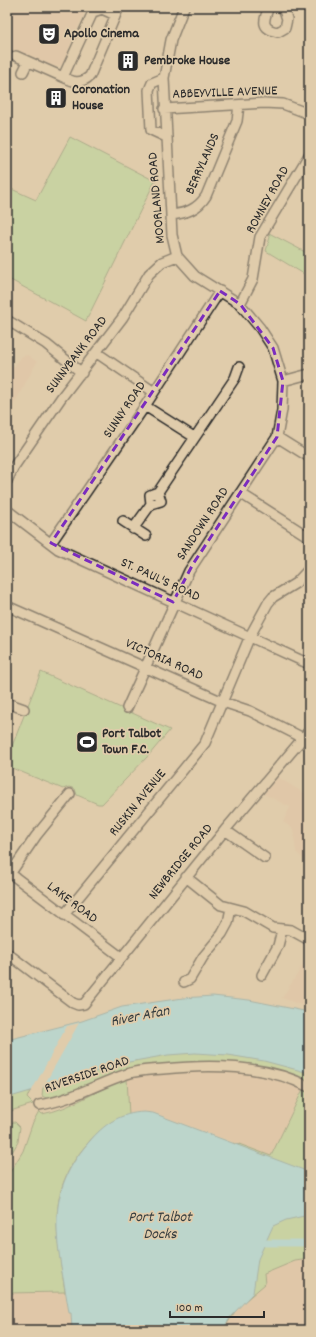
<svg xmlns="http://www.w3.org/2000/svg" width="316" height="1337" font-family="Dekko,sans-serif">
	<style>
		.built { fill: #e0c2a4 }
		.green { fill: #aed997; stroke: #6c8261 }
		.water { fill: #91dff1; stroke: #6897a2 }
		.pier { fill: #e0ccab }
		.lines { fill: none; stroke-linecap: round; stroke-linejoin: round }
		.canal { stroke: #91dff1; stroke-width: 7 }
		.minor-casing { stroke: #2b2b2b; stroke-width: 12 }
		.minor { stroke: #e0ccab; stroke-width: 9 }
		.marked { fill: none; stroke: #7b2cbf; stroke-width: 3; stroke-dasharray: 8 5; stroke-linejoin: round }
		.labels { text-anchor: middle; dominant-baseline: central; stroke-width: 3.5; stroke-linejoin: round; paint-order: stroke }
		.poi-label { font-size: 14px; font-weight: bold; fill: #2b2b2b; stroke: #e0ccab; text-anchor: start }
		.street-label { font-size: 14px; fill: #2b2b2b; stroke: #e0ccab }
		.water-label { font-size: 15px; font-style: italic; fill: #353d3f; stroke: #e0ccab }
	</style>
	<rect width="100%" height="100%" fill="#e0ccab"/>
	<filter id="ink" filterUnits="userSpaceOnUse"><feTurbulence type="fractalNoise" baseFrequency=".025" numOctaves="2"/><feDisplacementMap in="SourceGraphic" scale="8" xChannelSelector="R" yChannelSelector="G"/><feConvolveMatrix kernelMatrix="1 2 1 2 8 2 1 2 1" color-interpolation-filters="sRGB"/></filter>
	<g filter="url(#ink)">
		<path class="built" d="M 7,7 L 87,7 L 62,65 L 56,67 L 18,51 L 13,60 L 7,57 Z
			M 28,355 L 37,362 L 7,417 L 7,363 L 14,367 L 22,356 Z
			M 276,776 L 309,796 L 309,865 L 296,852 L 293,829 L 283,822 L 290,807 L 264,794 Z
			M 309,955 L 309,1008 L 282,998 Z
			M 218,1069 L 264,1076 L 305,1085 L 271,1156 L 153,1113 L 144,1112 L 129,1115 L 127,1078 L 154,1072 L 161,1075 L 174,1073 L 178,1070 Z
			M 309,1252 L 309,1330 L 223,1330 L 231,1316 L 252,1295 L 255,1277 Z
			M 65,1292 L 69,1312 L 71,1312 L 72,1330 L 7,1330 L 7,1293 Z"/>
		<path class="green" d="M 70,137 L 155,181 L 86,321 L 7,278 L 7,187 L 36,200 Z
			M 269,233 L 309,254 L 309,277 L 266,251 L 270,237 Z
			M 41,672 L 170,730 L 149,755 L 102,804 L 98,804 L 77,795 L 75,789 L 69,787 L 63,789 L 7,766 L 7,759 Z
			M 92,1037 L 309,1053 L 309,1259 L 295,1261 L 264,1274 L 265,1284 L 238,1307 L 223,1330 L 233,1143 L 239,1145 L 239,1144 L 271,1156 L 305,1085 L 248,1069 L 151,1070 L 51,1100 L 42,1096 L 43,1087 L 30,1091 L 27,1098 L 33,1104 L 7,1112 L 7,1091 Z
			M 127,1078 L 129,1115 C 111,1120 99,1130 87,1144 C 45,1192 57,1234 65,1292 L 7,1293 L 7,1177 L 23,1151 L 33,1122 L 39,1111 L 42,1114 C 71,1109 98,1089 127,1078 Z
			M 15,1122 L 20,1127 L 18,1142 L 7,1161 L 7,1123 Z"/>
		<path class="water" d="M 213,996 L 249,1000 L 309,1012 L 309,1073 L 264,1061 L 228,1055 L 195,1053 L 168,1055 L 129,1062 L 7,1098 L 7,1040 L 82,1021 L 122,1007 L 183,998 Z
			M 144,1112 L 153,1113 L 309,1172 L 309,1215 L 286,1220 L 273,1226 L 258,1259 L 253,1293 L 231,1316 L 223,1330 L 72,1330 L 71,1313 L 69,1313 C 59,1247 40,1197 89,1142 C 104,1124 120,1113 144,1112 Z"/>
		<path class="pier" d="M 79,1023 L 42,1089 L 31,1092 L 67,1026 Z"/>
		<g class="lines">
			<path class="canal" d="M 265,1243 L 309,1243"/>
			<g class="minor-casing">
				<path id="minor" d="M 269,7 C 263,21 261,29 278,32 L 285,28 L 287,19 L 283,7
					M 115,15 L 102,9 L 93,12 L 63,77 C 73,82 80,85 90,76 L 119,7
					M 16,56 L 63,77
					M 23,72 L 28,62
					M 164,78 L 152,83 L 149,90 L 151,130 L 166,137
					M 164,109 L 264,103 L 283,104 L 309,114
					M 171,215 C 186,213 197,210 206,196 L 237,121 L 239,105
					M 240,304 L 253,279 L 260,237 L 309,155
					M 7,320 L 46,344 L 82,373
					M 97,353 L 154,392
					M 283,381 L 309,374
					M 145,406 L 194,437
					M 277,437 L 309,457
					M 7,481 L 13,468 L 61,398 L 123,317 L 149,274 L 162,262 L 177,256
					M 240,493 L 309,537
					M 151,504 L 150,495 L 158,492 L 235,378 L 239,367
					M 151,504 L 161,501 L 158,492
					M 7,510 L 58,549 L 309,664
					M 123,521 L 146,536
					M 133,529 L 151,504
					M 51,543 L 145,406 L 220,291
					M 7,606 L 223,702 L 250,711 L 309,741
					M 7,703 L 24,709
					M 127,708 L 189,571 L 277,437 L 282,410 L 283,381 L 273,348 L 260,328 L 240,304 L 195,276 L 177,256 L 172,235 L 164,78 L 171,40 L 184,7
					M 225,830 L 265,858
					M 7,871 L 121,957
					M 10,874 L 36,836 L 70,794
					M 186,877 L 221,905 L 244,911 L 273,928 L 291,930 L 309,940
					M 64,915 L 205,743 L 250,636 L 268,603 L 273,597 L 296,583 L 309,569
					M 7,953 L 73,1003 L 78,1005 L 84,1004 L 225,830 L 309,731
					M 262,975 L 278,946 L 282,930
					M 184,982 L 190,979 L 203,957 L 222,934 L 228,923 L 231,908
					M 39,1105 C 70,1101 98,1083 127,1074 C 139,1070 152,1070 163,1069 C 211,1064 266,1064 309,1087"/>
			</g>
			<use href="#minor" class="minor"/>
		</g>
	</g>
	<path d="M0 0H316V1337H0ZM 220,291 L 240,304 L 273,348 L 283,381 L 277,437 L 193,564 L 173,602 L 51,543 Z" fill="#e0ccab" fill-opacity=".55" fill-rule="evenodd"/>
	<path class="marked" d="M 220,291 L 240,304 L 273,348 L 283,381 L 277,437 L 193,564 L 173,602 L 51,543 Z"/>
	<defs>
		<g id="theatre-square" transform="scale(1.15)"><rect x="-9" y="-9" width="18" height="18" rx="4" fill="#2b2b2b" stroke="#e0ccab"/><path d="M-5-5.5Q0-4 5-5.5V0Q5 5 0 6Q-5 5-5 0ZM-3.3-2.5H-1v1.5H-3.3ZM1-2.5H3.3v1.5H1ZM-2.8 1Q0 5.5 2.8 1Z" fill="#fff"/></g>
		<g id="building-square" transform="scale(1.15)"><rect x="-9" y="-9" width="18" height="18" rx="4" fill="#2b2b2b" stroke="#e0ccab"/><path d="M-4-6H4V6H1V3H-1V6H-4ZM-2.5-4.3h1.7v1.8h-1.7ZM.8-4.3h1.7v1.8H.8ZM-2.5-1h1.7V.8h-1.7ZM.8-1h1.7V.8H.8Z" fill="#fff"/></g>
		<g id="stadium-square" transform="scale(1.15)"><rect x="-9" y="-9" width="18" height="18" rx="4" fill="#2b2b2b" stroke="#e0ccab"/><path d="M0-5a6.5 5 0 1 0 0 10a6.5 5 0 1 0 0-10ZM-3.5-1.8h7v3.6h-7Z" fill="#fff"/></g>
	</defs>
	<g fill-rule="evenodd">
		<use href="#theatre-square" x="49" y="34"/>
		<use href="#building-square" x="128" y="61"/>
		<use href="#building-square" x="56" y="98"/>
		<use href="#stadium-square" x="87" y="742"/>
	</g>
	<g class="labels">
		<g class="poi-label">
			<text x="64" y="34">Apollo Cinema</text>
			<text x="144" y="61">Pembroke House</text>
			<text x="72" y="90">Coronation<tspan x="72" dy="16">House</tspan></text>
			<text x="102" y="734">Port Talbot<tspan x="102" dy="16">Town F.C.</tspan></text>
		</g>
		<g class="street-label">
			<text transform="translate(225 93) rotate(-2)">ABBEYVILLE AVENUE</text>
			<text transform="translate(203 164) rotate(-66)">BERRYLANDS</text>
			<text transform="translate(157 198) rotate(-95)">MOORLAND ROAD</text>
			<text transform="translate(268 200) rotate(-61)">ROMNEY ROAD</text>
			<text transform="translate(77 355) rotate(-53)">SUNNYBANK ROAD</text>
			<text transform="translate(125 410) rotate(-56)">SUNNY ROAD</text>
			<text transform="translate(203 524) rotate(-57)">SANDOWN ROAD</text>
			<text transform="translate(160 580) rotate(25)">ST. PAUL'S ROAD</text>
			<text transform="translate(164 660) rotate(24)">VICTORIA ROAD</text>
			<text transform="translate(138 803) rotate(-51)">RUSKIN AVENUE</text>
			<text transform="translate(181 862) rotate(-51)">NEWBRIDGE ROAD</text>
			<text transform="translate(72 903) rotate(37)">LAKE ROAD</text>
			<text transform="translate(87 1075) rotate(-19)">RIVERSIDE ROAD</text>
		</g>
		<g class="water-label">
			<text transform="translate(140 1017) rotate(-11)">River Afan</text>
			<text x="160" y="1218">Port Talbot<tspan x="160" dy="17">Docks</tspan></text>
		</g>
	</g>
	<rect width="316" height="1337" fill="none" stroke="#e0ccab" stroke-width="24"/>
	<rect x="12" y="12" width="292" height="1313" fill="none" stroke="#2b2b2b" stroke-width="1.5" filter="url(#ink)"/>
	<path d="M170 1311v6h94v-6" fill="none" stroke="#2b2b2b" stroke-width="2"/>
	<text x="176" y="1311" font-size="12" fill="#2b2b2b" stroke="#e0ccab" stroke-width="3" paint-order="stroke">100 m</text>
</svg>
